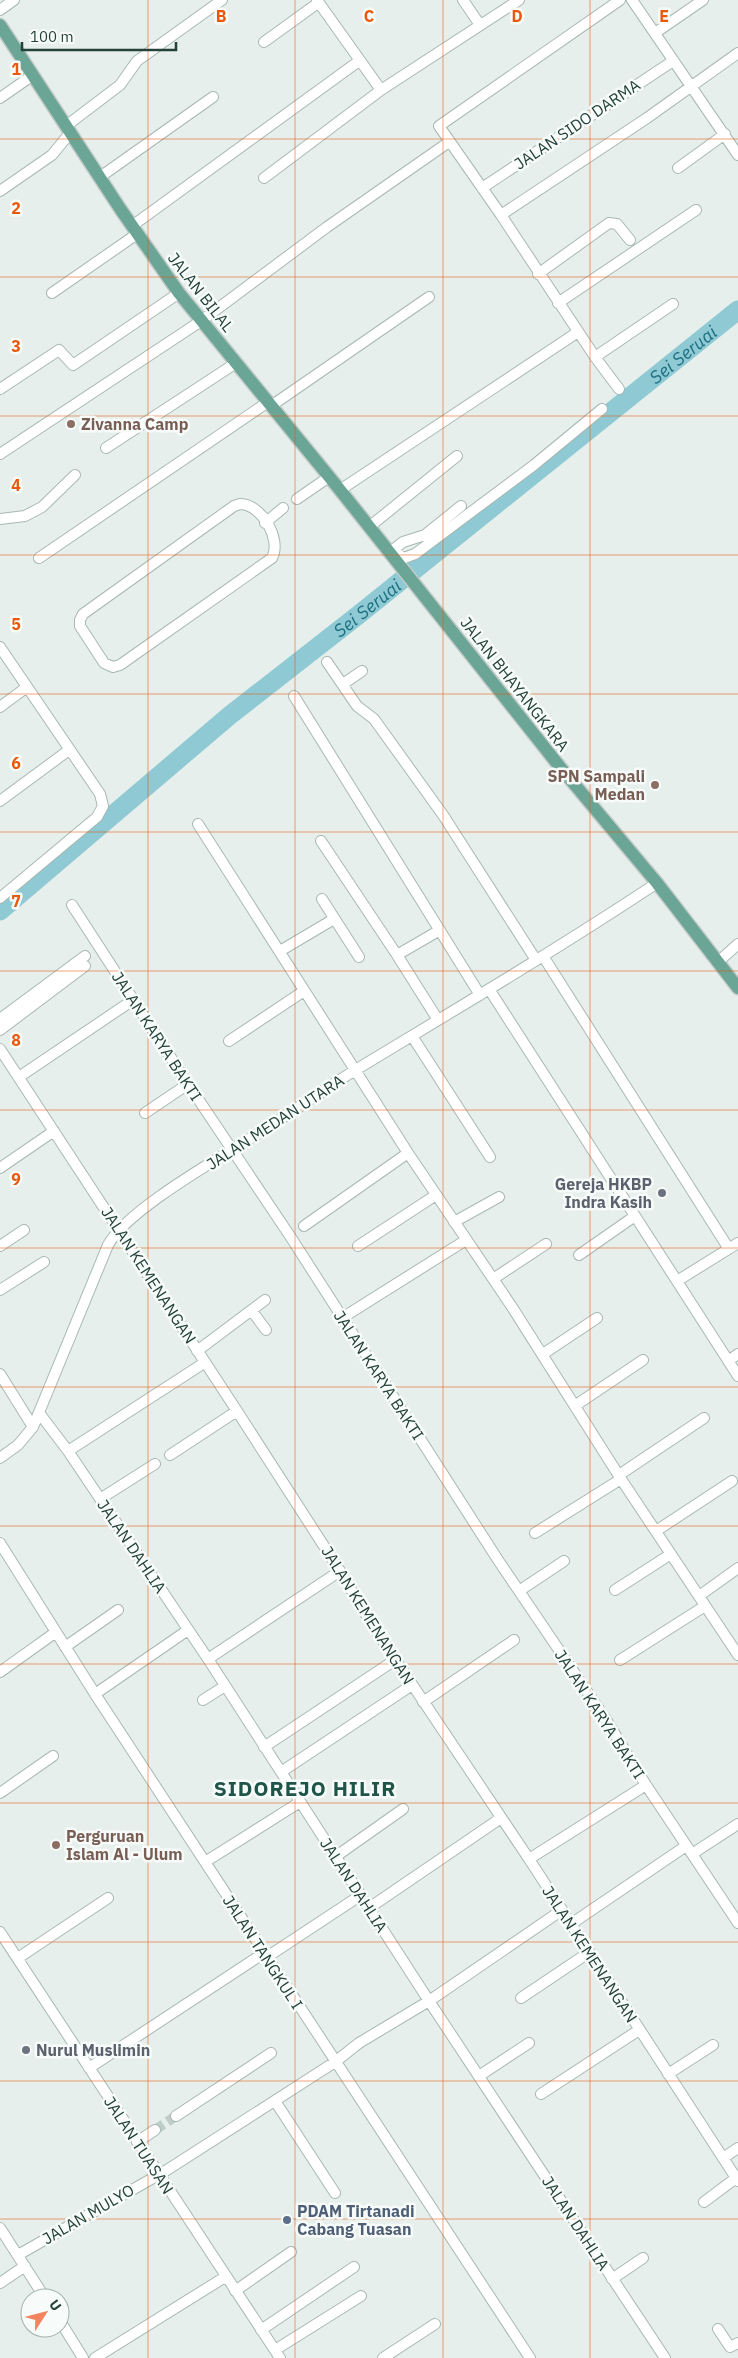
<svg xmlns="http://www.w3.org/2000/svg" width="738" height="2358" font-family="'IBM Plex Sans',sans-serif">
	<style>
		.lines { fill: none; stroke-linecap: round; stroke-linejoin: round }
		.river { stroke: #8ec9d4; stroke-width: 19 }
		.minor-tunnel { stroke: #bfccc8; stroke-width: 10; stroke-dasharray: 10 5; stroke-linecap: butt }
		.minor-casing { stroke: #a8b8b2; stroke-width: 12 }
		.major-casing { stroke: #c2cac8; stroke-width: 15 }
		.minor { stroke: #fff; stroke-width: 10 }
		.major { stroke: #6aa596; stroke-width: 12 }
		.grid { fill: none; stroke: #e8590c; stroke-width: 1; stroke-opacity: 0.55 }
		.education-dot { fill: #8d6e63; stroke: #f7fbf9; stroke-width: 2 }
		.worship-dot { fill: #6b7280; stroke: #f7fbf9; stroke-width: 2 }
		.service-dot { fill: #5c6f8a; stroke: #f7fbf9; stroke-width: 2 }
		.labels { text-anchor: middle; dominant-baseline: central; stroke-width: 5; stroke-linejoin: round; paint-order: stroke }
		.street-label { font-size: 16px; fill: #24423a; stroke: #f7fbf9 }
		.education-label { font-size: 16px; font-weight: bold; fill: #785e54; stroke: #f7fbf9; text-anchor: start }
		.worship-label { font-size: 16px; font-weight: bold; fill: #5b616d; stroke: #f7fbf9; text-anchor: end }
		.service-label { font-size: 16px; font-weight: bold; fill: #4e5e75; stroke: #f7fbf9; text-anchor: start }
		.water-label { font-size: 18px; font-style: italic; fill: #1c6f80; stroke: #f7fbf9 }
		.district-label { font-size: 21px; font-weight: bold; letter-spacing: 1px; fill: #1f5548; stroke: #f7fbf9 }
		.grid-label { font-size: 16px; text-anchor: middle; font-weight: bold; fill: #e8590c; stroke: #f7fbf9; stroke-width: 5; stroke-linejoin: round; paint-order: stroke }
	</style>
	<rect width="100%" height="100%" fill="#e6efeb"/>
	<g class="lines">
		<path class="river" id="s1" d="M 0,911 L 229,716 L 357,616 L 738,310"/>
		<path class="minor-tunnel" d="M 155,2130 L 176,2116"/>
		<g class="minor-casing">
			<path id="minor" d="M 317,0 L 381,90
				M 463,0 L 480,25
				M 620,0 L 439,126 L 501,215 L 595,357 L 673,304
				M 632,0 L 738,155
				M 0,10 L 14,0
				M 655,33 L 703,0
				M 264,42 L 318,3
				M 0,98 L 33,75
				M 66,126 L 120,85 L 137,61 L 222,0
				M 678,168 L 725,134
				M 100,177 L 213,97
				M 264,178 L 381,90 L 519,0
				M 482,188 L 673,61
				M 0,191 L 52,155 L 70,133
				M 501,215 L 647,118 L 738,53
				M 132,226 L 359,61
				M 538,274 L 609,223 L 617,224 L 630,240
				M 52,293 L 137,234
				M 558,303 L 696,210
				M 595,357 L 619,389
				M 0,389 L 59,350 L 73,365 L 179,293
				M 271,406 L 429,297
				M 106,448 L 236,363
				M 0,454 L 201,321 L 327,227 L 449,142
				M 340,490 L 578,332
				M 297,499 L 329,477
				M 240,504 C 262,504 282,540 272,558 L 120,665 L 113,667 L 104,663 L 80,626 L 80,620 L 83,614 L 234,506 Z
				M 0,519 L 25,516 L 42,507 L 75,475
				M 265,523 L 283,508
				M 369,527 L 457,456
				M 393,551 L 404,558 L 415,554 L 534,465 L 602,409
				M 389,553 L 403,542 L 425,535 L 461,506
				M 39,558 L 268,402
				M 0,647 L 100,794 L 103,806 L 97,817 L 0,898
				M 327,662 L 357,706 L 374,719 L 443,815 L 536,960
				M 343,684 L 362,671
				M 294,696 L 480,995
				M 0,707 L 27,687
				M 0,801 L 69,750
				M 198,824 L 408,1153 L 512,1307 L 621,1479 L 738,1655
				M 321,841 L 397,955 L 438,1020
				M 322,899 L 359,957
				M 72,905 L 188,1084 L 290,1236 L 498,1560 L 605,1718 L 646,1785 L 738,1923
				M 280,951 L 334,919
				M 397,955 L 440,930
				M 543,956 L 729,1249
				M 718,962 L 738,944
				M 489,989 L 738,1376
				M 0,1019 L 85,956
				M 0,1030 L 85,966
				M 412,1036 L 490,1157
				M 229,1041 L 304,991
				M 0,1049 L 237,1411 L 340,1571 L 371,1623 L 529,1859 L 738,2181
				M 19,1077 L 133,1000
				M 145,1113 L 188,1084
				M 0,1168 L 54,1131
				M 454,1222 L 499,1197
				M 304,1226 L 408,1153
				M 0,1246 L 24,1230
				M 358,1246 L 436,1195
				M 579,1255 L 635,1216
				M 493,1279 L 546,1244
				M 677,1281 L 738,1243
				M 0,1290 L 44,1262
				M 252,1311 L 266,1330
				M 342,1318 L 466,1240
				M 197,1351 L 265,1300
				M 543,1354 L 597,1318
				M 728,1361 L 738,1354
				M 0,1374 L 33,1427
				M 576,1405 L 643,1360
				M 40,1414 L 68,1451 L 208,1659 L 429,2001 L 665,2358
				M 68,1451 L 204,1363
				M 170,1455 L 237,1411
				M 0,1458 L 18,1445 L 33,1427 L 108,1245 C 128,1208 227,1154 265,1129 C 296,1110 326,1088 357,1069 C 458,1008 559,948 657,883
				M 619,1475 L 704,1418
				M 100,1499 L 155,1464
				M 656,1531 L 732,1481
				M 535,1533 L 621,1479
				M 0,1543 L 95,1694 L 530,2358
				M 615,1590 L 671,1554
				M 519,1591 L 564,1561
				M 699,1596 L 738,1568
				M 65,1647 L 118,1610
				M 208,1659 L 340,1571
				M 620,1660 L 705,1606
				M 0,1672 L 56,1632
				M 95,1694 L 188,1630
				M 203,1700 L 225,1686
				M 423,1702 L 514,1640
				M 264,1747 L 395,1660
				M 281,1772 L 412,1685
				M 0,1793 L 53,1756
				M 692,1854 L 738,1824
				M 335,1857 L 403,1809
				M 529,1859 L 646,1785
				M 205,1862 L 300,1802
				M 369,1908 L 501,1818
				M 571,1924 L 686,1846
				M 0,1932 L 280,2358
				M 267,1957 L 361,1895
				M 18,1958 L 108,1898
				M 521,1998 L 588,1953
				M 89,2068 L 264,1953
				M 668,2074 L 713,2045
				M 479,2076 L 529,2043
				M 541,2094 L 639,2030
				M 275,2101 L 335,2193
				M 176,2116 L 271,2053
				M 137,2142 L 155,2130
				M 723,2158 L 738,2148
				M 704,2202 L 736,2178
				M 0,2228 L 45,2298
				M 18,2255 L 167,2170 L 335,2062 L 359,2043 L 429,2001 L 562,1910
				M 612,2279 L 643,2258
				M 0,2283 L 25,2266
				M 235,2291 L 291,2252
				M 60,2321 L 83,2358
				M 718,2329 L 730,2347 L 738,2343
				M 261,2330 L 354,2267
				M 275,2350 L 361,2296
				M 95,2358 L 225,2277
				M 383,2358 L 435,2324"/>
		</g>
		<g class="major-casing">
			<path id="major" d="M 0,25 L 121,210 L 179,293 L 340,490 L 560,767 L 657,883 L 738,988"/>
		</g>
		<use href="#minor" class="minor"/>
		<use href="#major" class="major"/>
	</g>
	<path class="grid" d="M 148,0 L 148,2358M 295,0 L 295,2358M 443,0 L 443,2358M 590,0 L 590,2358M 0,139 L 738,139M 0,277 L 738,277M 0,416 L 738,416M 0,555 L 738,555M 0,694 L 738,694M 0,832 L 738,832M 0,971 L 738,971M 0,1110 L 738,1110M 0,1248 L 738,1248M 0,1387 L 738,1387M 0,1526 L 738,1526M 0,1664 L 738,1664M 0,1803 L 738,1803M 0,1942 L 738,1942M 0,2081 L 738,2081M 0,2219 L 738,2219"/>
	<g class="education-dot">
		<circle cx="71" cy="424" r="5"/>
		<circle cx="655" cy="785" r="5"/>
		<circle cx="56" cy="1845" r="5"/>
	</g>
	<g class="worship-dot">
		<circle cx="662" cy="1193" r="5"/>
		<circle cx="26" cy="2050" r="5"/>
	</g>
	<circle class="service-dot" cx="287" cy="2220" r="5"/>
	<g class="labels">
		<g class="street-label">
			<text transform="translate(577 124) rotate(-34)">JALAN SIDO DARMA</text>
			<text transform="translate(201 292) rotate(52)">JALAN BILAL</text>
			<text transform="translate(515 684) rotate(52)">JALAN BHAYANGKARA</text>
			<text transform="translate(157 1036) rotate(57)">JALAN KARYA BAKTI</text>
			<text transform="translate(275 1122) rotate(-33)">JALAN MEDAN UTARA</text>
			<text transform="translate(149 1275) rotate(57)">JALAN KEMENANGAN</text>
			<text transform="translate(379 1375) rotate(57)">JALAN KARYA BAKTI</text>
			<text transform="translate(132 1546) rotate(56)">JALAN DAHLIA</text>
			<text transform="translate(368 1615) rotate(58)">JALAN KEMENANGAN</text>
			<text transform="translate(600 1714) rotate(57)">JALAN KARYA BAKTI</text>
			<text transform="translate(354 1885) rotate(57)">JALAN DAHLIA</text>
			<text transform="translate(263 1952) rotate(57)">JALAN TANGKUL I</text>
			<text transform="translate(590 1954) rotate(57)">JALAN KEMENANGAN</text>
			<text transform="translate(139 2145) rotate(57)">JALAN TUASAN</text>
			<text transform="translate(88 2214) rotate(-30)">JALAN MULYO</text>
			<text transform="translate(576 2223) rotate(57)">JALAN DAHLIA</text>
		</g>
		<g class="education-label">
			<text x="81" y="424">Zivanna Camp</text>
			<text x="645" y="776" text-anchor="end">SPN Sampali<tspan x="645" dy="18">Medan</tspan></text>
			<text x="66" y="1836">Perguruan<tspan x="66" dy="18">Islam Al - Ulum</tspan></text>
		</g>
		<g class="worship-label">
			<text x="652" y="1184">Gereja HKBP<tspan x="652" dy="18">Indra Kasih</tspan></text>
			<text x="36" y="2050" text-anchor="start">Nurul Muslimin</text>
		</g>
		<g class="service-label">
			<text x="297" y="2211">PDAM Tirtanadi<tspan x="297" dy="18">Cabang Tuasan</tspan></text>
		</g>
		<g class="water-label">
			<text stroke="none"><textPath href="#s1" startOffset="881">Sei Seruai</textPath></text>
			<text stroke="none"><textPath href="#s1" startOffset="476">Sei Seruai</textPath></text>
		</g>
		<g class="district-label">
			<text x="305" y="1788">SIDOREJO HILIR</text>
		</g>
	</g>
	<g class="grid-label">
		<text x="221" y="22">B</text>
		<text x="369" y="22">C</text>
		<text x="517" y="22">D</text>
		<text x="664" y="22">E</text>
		<text x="16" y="75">1</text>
		<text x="16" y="214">2</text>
		<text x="16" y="352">3</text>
		<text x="16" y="491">4</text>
		<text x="16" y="630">5</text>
		<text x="16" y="769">6</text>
		<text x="16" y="907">7</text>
		<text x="16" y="1046">8</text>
		<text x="16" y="1185">9</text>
	</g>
	<g transform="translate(45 2313) rotate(54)"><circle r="24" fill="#f7fbf9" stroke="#a3b1ad"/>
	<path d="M0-4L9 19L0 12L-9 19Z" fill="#f4845f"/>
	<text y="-8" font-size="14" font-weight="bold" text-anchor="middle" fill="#24423a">U</text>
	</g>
	<path d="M22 42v8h154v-8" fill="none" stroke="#24423a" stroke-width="2.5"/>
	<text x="30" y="42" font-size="15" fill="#24423a" stroke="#f7fbf9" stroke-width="4" paint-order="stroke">100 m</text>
</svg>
